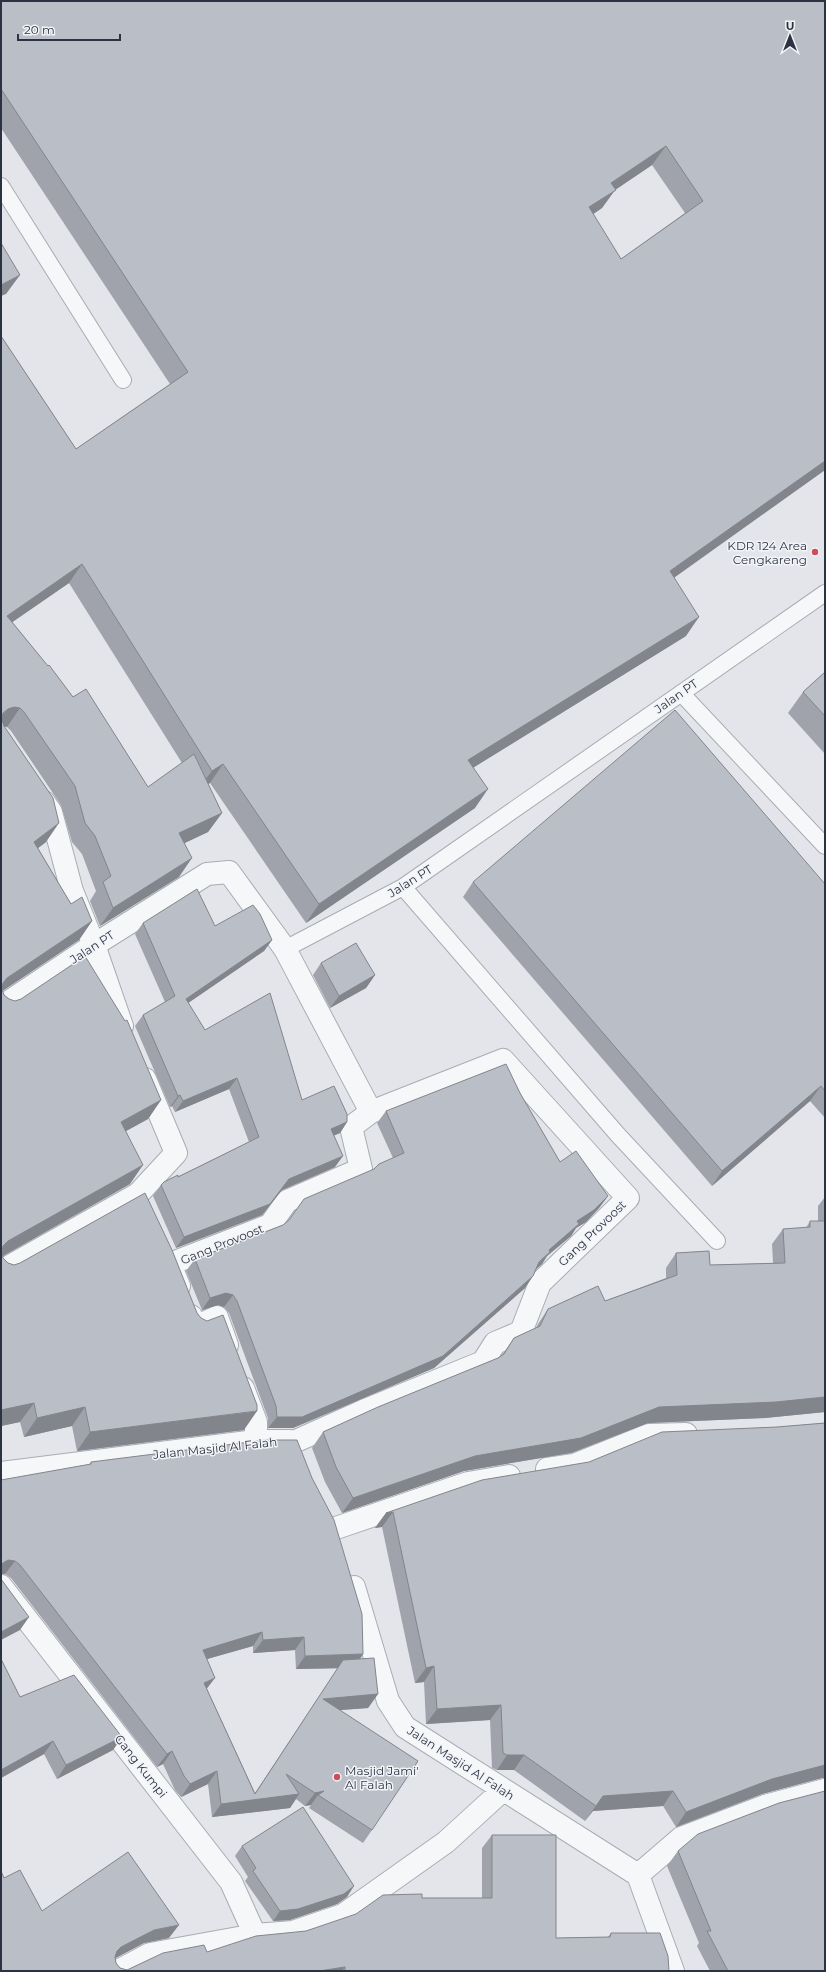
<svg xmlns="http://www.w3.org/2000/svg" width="826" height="1972" font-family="Montserrat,sans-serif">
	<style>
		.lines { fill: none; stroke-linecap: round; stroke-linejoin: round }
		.lane-casing { stroke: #a8acb4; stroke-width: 18 }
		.street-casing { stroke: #a8acb4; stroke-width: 24 }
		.lane { stroke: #f6f7f9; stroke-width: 16 }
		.street { stroke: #f6f7f9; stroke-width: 22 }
		.wall { fill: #a0a3ab; fill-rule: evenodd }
		.shaded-wall { fill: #82858b }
		.building { fill: #babec7; stroke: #82858b; fill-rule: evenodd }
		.poi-dot { fill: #c94f5b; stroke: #f3f4f8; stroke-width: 1.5 }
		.labels { text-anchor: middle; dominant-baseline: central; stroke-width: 3; stroke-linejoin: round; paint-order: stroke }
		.poi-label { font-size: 12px; fill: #2b3342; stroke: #f3f4f8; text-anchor: end }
		.street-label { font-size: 12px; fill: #2b3342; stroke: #f3f4f8 }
	</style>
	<rect width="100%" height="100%" fill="#e3e5ea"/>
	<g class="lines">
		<g class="lane-casing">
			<path id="lane" d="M 1,186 L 123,380
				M 681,693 L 825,846
				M 403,887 L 618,1135 L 717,1241
				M 285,949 L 403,887 L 825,593"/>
		</g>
		<g class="street-casing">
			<path id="street" d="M 44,802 L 51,812 L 72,891 L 94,945 L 122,1026
				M 1,1007 L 94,945 L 207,874 L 229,872 L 285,949 L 371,1112 L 503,1060 L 628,1198 L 540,1283 L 521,1332 L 495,1343 L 483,1362 L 363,1411 L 296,1441
				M 1,1271 L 138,1194 L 176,1153 L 145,1079
				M 179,1286 L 170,1264 L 270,1225 L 287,1201 L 361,1169 L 351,1127 L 371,1112
				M 191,1316 L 195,1327 L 217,1317 L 227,1345
				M 243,1388 L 256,1422 L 256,1441
				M 547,1469 L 574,1465 L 649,1435 L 686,1434
				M 1,1473 L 256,1441 L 290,1441
				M 336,1528 L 468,1483 L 509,1476
				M 1,1586 L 231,1882 L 255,1935
				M 354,1587 L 388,1701 L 405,1727 L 638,1875 L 673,1971
				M 638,1875 L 681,1838 L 765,1806 L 825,1790
				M 118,1971 L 150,1954 L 255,1935 L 293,1932 L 343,1915 L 446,1842 L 503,1790"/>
		</g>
		<use href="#lane" class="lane"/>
		<use href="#street" class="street"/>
	</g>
	<path class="wall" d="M 1,1 L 825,1 L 825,470 L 674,577 L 686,636 L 474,767 L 475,808 L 306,923 L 210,783 L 208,784 L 222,813 L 208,832 L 184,843 L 179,877 L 100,926 L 90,901 L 96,891 L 82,854 L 72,842 L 61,805 L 11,731 L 7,727 L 4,726 L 46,842 L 38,848 L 71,904 L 92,921 L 79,940 L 2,991 L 4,995 L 9,999 L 161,1100 L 148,1119 L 126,1131 L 130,1184 L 3,1256 L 3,1258 L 8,1263 L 244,1430 L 77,1451 L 72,1426 L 24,1437 L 20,1422 L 1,1426 L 1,336 L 76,449 L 170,384 L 1,128 ZM 652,165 L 685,213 L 621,259 L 593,214 L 602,208 L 615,190 ZM 69,583 L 182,763 L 148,787 L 73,697 L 12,622 Z
		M 825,672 L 825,754 L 788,713 L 803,692 Z
		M 473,882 L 825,884 L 825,1118 L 810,1101 L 712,1186 L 463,897 Z
		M 143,923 L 215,926 L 272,940 L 264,951 L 188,1003 L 205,1030 L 302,1100 L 347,1122 L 340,1133 L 334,1135 L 335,1167 L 282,1190 L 262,1215 L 176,1248 L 153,1196 L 161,1185 L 249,1142 L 229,1089 L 175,1112 L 172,1106 L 170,1107 L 135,1026 L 143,1015 L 165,1002 L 135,934 Z
		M 321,963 L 375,975 L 366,988 L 330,1008 L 313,975 Z
		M 520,1093 L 560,1162 L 608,1196 L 599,1208 L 586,1222 L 576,1228 L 571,1236 L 547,1256 L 542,1264 L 536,1269 L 533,1276 L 525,1288 L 434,1368 L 293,1428 L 268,1428 L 268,1418 L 229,1313 L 224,1307 L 218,1305 L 202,1310 L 186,1271 L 195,1259 L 283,1225 L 374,1169 L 393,1158 L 377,1123 L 386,1111 Z
		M 825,1197 L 825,1412 L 765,1418 L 648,1423 L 571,1453 L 464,1471 L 342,1513 L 325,1482 L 312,1448 L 323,1432 L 498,1358 L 502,1355 L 514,1338 L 536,1328 L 538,1324 L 548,1309 L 605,1301 L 666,1278 L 666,1268 L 676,1253 L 710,1265 L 773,1263 L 772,1244 L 783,1229 L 806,1228 L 810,1221 L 818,1221 L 818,1206 Z
		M 825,1423 L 825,1778 L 822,1778 L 762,1794 L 676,1827 L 663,1806 L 593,1811 L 585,1821 L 514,1770 L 497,1770 L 492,1768 L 490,1720 L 426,1724 L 424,1682 L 415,1683 L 382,1527 L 375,1528 L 386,1513 L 589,1462 L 777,1427 Z
		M 91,1462 L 363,1654 L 360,1659 L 378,1694 L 368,1708 L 340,1710 L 372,1830 L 363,1843 L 309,1808 L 311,1805 L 305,1806 L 296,1799 L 290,1808 L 212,1817 L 208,1784 L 181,1797 L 175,1790 L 163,1764 L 157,1767 L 11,1578 L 5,1574 L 1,1574 ZM 253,1646 L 253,1653 L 295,1650 L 296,1669 L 338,1668 L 255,1793 L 207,1689 L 207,1659 Z
		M 1,1659 L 20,1697 L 122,1737 L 113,1750 L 57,1779 L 44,1754 L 1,1778 Z
		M 492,1835 L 556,1938 L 608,1937 L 611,1933 L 669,1971 L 1,1971 L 4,1878 L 42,1911 L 169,1938 L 144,1943 L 115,1958 L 116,1963 L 120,1968 L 127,1970 L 306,1931 L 422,1898 L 482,1898 L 482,1848 Z
		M 242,1846 L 347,1897 L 337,1904 L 290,1920 L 273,1921 L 245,1881 L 248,1877 L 235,1856 Z
		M 678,1851 L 825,1971 L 710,1971 L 697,1946 L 699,1943 L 667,1866 Z"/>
	<path class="shaded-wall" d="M 666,146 L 652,165 L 615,190 L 602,208 L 576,226 L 589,207 L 611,183 Z
		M 20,275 L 6,294 L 1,296 L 1,285 Z
		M 825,461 L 825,470 L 657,590 L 670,571 Z
		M 82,564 L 69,583 L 1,630 L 7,616 Z
		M 699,617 L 686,636 L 455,779 L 468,760 Z
		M 14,707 L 20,708 L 7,727 L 1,726 L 1,716 L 8,709 Z
		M 223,764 L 210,783 L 198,789 L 212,771 Z
		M 488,789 L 475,808 L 306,923 L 319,904 Z
		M 222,813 L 208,832 L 166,852 L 179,833 Z
		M 59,823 L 46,842 L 21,861 L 34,842 Z
		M 192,858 L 179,877 L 100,926 L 113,908 Z
		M 92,921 L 79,940 L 1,992 L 1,986 L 7,978 Z
		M 272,940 L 264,951 L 178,1010 L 186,999 Z
		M 375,975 L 366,988 L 330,1008 L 339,996 Z
		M 237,1078 L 229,1089 L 175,1112 L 183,1101 Z
		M 821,1086 L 810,1101 L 712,1186 L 722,1171 Z
		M 180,1095 L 172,1106 L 170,1107 L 178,1096 Z
		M 161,1100 L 148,1119 L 108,1141 L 121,1122 Z
		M 347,1122 L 340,1133 L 324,1140 L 331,1129 Z
		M 343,1156 L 335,1167 L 282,1190 L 262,1215 L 176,1248 L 184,1237 L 289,1179 Z
		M 143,1165 L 130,1184 L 1,1257 L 3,1246 L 8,1241 Z
		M 608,1196 L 599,1208 L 586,1222 L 576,1228 L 571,1236 L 547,1256 L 542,1264 L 531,1274 L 549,1250 L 577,1221 Z
		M 533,1276 L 525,1288 L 434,1368 L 293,1428 L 268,1428 L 277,1417 Z
		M 226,1293 L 233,1295 L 224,1307 L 218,1305 L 202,1310 L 210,1298 Z
		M 825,1397 L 825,1412 L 765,1418 L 648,1423 L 571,1453 L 464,1471 L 342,1513 L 353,1498 L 475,1456 L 659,1407 Z
		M 34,1403 L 20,1422 L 1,1426 L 1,1410 Z
		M 85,1407 L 72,1426 L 24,1437 L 37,1418 Z
		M 257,1411 L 244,1430 L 77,1451 L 90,1432 Z
		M 393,1512 L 382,1527 L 375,1528 L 386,1513 Z
		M 8,1560 L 15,1561 L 5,1574 L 1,1574 L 1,1565 L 3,1563 Z
		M 29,1617 L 20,1630 L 1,1640 L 1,1632 Z
		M 262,1632 L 253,1646 L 193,1663 L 203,1650 Z
		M 304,1637 L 295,1650 L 253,1653 L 263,1640 Z
		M 363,1654 L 354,1668 L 296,1669 L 305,1656 Z
		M 434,1666 L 424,1682 L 415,1683 L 426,1668 Z
		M 215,1678 L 205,1691 L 204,1683 Z
		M 378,1694 L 368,1708 L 314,1712 L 323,1699 Z
		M 501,1705 L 490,1720 L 426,1724 L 437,1709 Z
		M 122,1737 L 113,1750 L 57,1779 L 66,1765 Z
		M 53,1741 L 44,1754 L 1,1778 L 1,1770 Z
		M 172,1751 L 163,1764 L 157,1767 L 167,1754 Z
		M 507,1755 L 524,1755 L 514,1770 L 497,1770 Z
		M 825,1765 L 825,1778 L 822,1778 L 762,1794 L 676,1827 L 686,1812 L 772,1779 Z
		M 217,1771 L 208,1784 L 181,1797 L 190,1784 Z
		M 324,1791 L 318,1795 L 311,1805 L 305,1806 L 315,1793 Z
		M 673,1791 L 663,1806 L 593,1811 L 585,1821 L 603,1796 Z
		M 299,1794 L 290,1808 L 212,1817 L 221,1804 Z
		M 354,1886 L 347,1897 L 337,1904 L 290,1920 L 273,1921 L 280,1911 Z
		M 179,1925 L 169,1938 L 144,1943 L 112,1960 L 117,1951 L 121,1947 L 154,1930 Z
		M 345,1967 L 342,1971 L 319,1971 Z"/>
	<path class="building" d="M 1,1 L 825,1 L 825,461 L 670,571 L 699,617 L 468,760 L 488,789 L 319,904 L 223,764 L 212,771 L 82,564 L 7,616 L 48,666 L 49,665 L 73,697 L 86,689 L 148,787 L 194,754 L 222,813 L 179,833 L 192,858 L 113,908 L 103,882 L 111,876 L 95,836 L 85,823 L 75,786 L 24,712 L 20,708 L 14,707 L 8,709 L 3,713 L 2,720 L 4,726 L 53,798 L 59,823 L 34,842 L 71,904 L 82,897 L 92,921 L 7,978 L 3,983 L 2,989 L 4,995 L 9,999 L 15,1001 L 21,999 L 85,956 L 125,1021 L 127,1020 L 161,1100 L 121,1122 L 143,1165 L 8,1241 L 3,1246 L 2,1252 L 3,1258 L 8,1263 L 14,1265 L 20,1263 L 145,1193 L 172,1250 L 197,1313 L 201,1318 L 207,1321 L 223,1315 L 257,1405 L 257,1411 L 90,1432 L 85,1407 L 37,1418 L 34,1403 L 1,1410 L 1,336 L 76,449 L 188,372 L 1,89 ZM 666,146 L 703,201 L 621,259 L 589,207 L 616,190 L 611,183 Z
		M 1,243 L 20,275 L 1,285 Z
		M 825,672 L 825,716 L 803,692 Z
		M 675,710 L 825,884 L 825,1091 L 821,1086 L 722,1171 L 473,882 Z
		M 197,889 L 215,926 L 253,905 L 260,914 L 272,940 L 186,999 L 205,1030 L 270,993 L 302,1100 L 334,1086 L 347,1114 L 347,1122 L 331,1129 L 343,1156 L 289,1179 L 270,1204 L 184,1237 L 161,1185 L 164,1182 L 178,1175 L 178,1177 L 259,1137 L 237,1078 L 183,1101 L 180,1095 L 178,1096 L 143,1015 L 175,996 L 143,923 Z
		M 356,943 L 375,975 L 339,996 L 321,963 Z
		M 506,1064 L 520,1093 L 560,1162 L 576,1151 L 608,1196 L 594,1210 L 577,1221 L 579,1224 L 549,1250 L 550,1252 L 539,1262 L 533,1276 L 443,1356 L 302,1417 L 277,1417 L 276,1406 L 237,1301 L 233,1295 L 226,1293 L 210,1298 L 195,1259 L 283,1225 L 289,1220 L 304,1199 L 374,1169 L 379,1164 L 404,1153 L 386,1111 Z
		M 810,1221 L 825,1221 L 825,1397 L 776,1402 L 659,1407 L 581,1438 L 475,1456 L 353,1498 L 336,1467 L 323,1432 L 378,1407 L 498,1358 L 504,1354 L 514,1338 L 540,1326 L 548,1309 L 598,1286 L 605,1301 L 677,1275 L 676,1253 L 709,1251 L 710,1265 L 785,1263 L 783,1229 L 810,1227 Z
		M 825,1423 L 825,1637 L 824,1638 L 825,1638 L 825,1765 L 772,1779 L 686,1812 L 673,1791 L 603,1796 L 596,1806 L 524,1755 L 507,1755 L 503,1753 L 501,1705 L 437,1709 L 434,1666 L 426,1668 L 393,1512 L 386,1513 L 482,1480 L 589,1462 L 662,1432 L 777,1427 Z
		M 266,1440 L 297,1440 L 312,1478 L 334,1520 L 362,1614 L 363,1654 L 305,1656 L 304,1637 L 263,1640 L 262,1632 L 203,1650 L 215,1678 L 204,1683 L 255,1794 L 343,1660 L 374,1658 L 378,1694 L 323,1699 L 418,1761 L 372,1830 L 318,1795 L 324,1791 L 315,1793 L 286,1774 L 299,1794 L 221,1804 L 217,1771 L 190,1784 L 184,1776 L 172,1751 L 167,1754 L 20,1565 L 15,1561 L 8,1560 L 3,1563 L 1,1565 L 1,1480 L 91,1464 L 91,1462 Z
		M 1,1579 L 29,1617 L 1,1632 Z
		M 1,1659 L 20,1697 L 74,1675 L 122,1737 L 66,1765 L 53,1741 L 1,1770 Z
		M 825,1791 L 825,1971 L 728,1971 L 707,1931 L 711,1931 L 678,1851 L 698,1834 L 779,1803 Z
		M 303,1807 L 354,1886 L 344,1894 L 298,1909 L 280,1911 L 253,1871 L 256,1868 L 242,1846 Z
		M 492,1835 L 556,1835 L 556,1938 L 610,1937 L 611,1933 L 660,1933 L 668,1956 L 669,1971 L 345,1971 L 345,1967 L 319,1971 L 1,1971 L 1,1871 L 4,1878 L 20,1870 L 42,1911 L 128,1852 L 179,1925 L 154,1930 L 121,1947 L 117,1951 L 115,1957 L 116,1963 L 120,1968 L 127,1970 L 163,1953 L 204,1945 L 207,1952 L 256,1936 L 306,1931 L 356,1914 L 383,1895 L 422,1894 L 422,1898 L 492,1898 Z"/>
	<g class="poi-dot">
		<circle cx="815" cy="552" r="4"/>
		<circle cx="337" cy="1777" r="4"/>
	</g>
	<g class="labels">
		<g class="poi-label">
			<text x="807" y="545">KDR 124 Area<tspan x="807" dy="14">Cengkareng</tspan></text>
			<text x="345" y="1770" text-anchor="start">Masjid Jami'<tspan x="345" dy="14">Al Falah</tspan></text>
		</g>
		<g class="street-label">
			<text transform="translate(676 696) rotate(-35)">Jalan PT</text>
			<text transform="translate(410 881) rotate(-32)">Jalan PT</text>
			<text transform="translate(92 947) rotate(-33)">Jalan PT</text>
			<text transform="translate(592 1233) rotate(-44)">Gang Provoost</text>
			<text transform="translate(222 1244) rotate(-22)">Gang Provoost</text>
			<text transform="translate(215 1448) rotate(-6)">Jalan Masjid Al Falah</text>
			<text transform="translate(461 1763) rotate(33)">Jalan Masjid Al Falah</text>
			<text transform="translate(141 1766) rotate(52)">Gang Kumpi</text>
		</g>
	</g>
	<rect width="826" height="1972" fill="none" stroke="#2b3342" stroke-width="4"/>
	<g transform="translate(790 36)" stroke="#f3f4f8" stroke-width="3" paint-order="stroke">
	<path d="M0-3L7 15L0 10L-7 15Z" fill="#2b3342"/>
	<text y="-6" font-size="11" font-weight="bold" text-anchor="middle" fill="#2b3342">U</text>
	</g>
	<path d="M18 34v6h102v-6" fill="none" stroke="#2b3342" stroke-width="2"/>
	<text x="24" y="34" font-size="12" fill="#2b3342" stroke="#f3f4f8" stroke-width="3" paint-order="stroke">20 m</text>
</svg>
